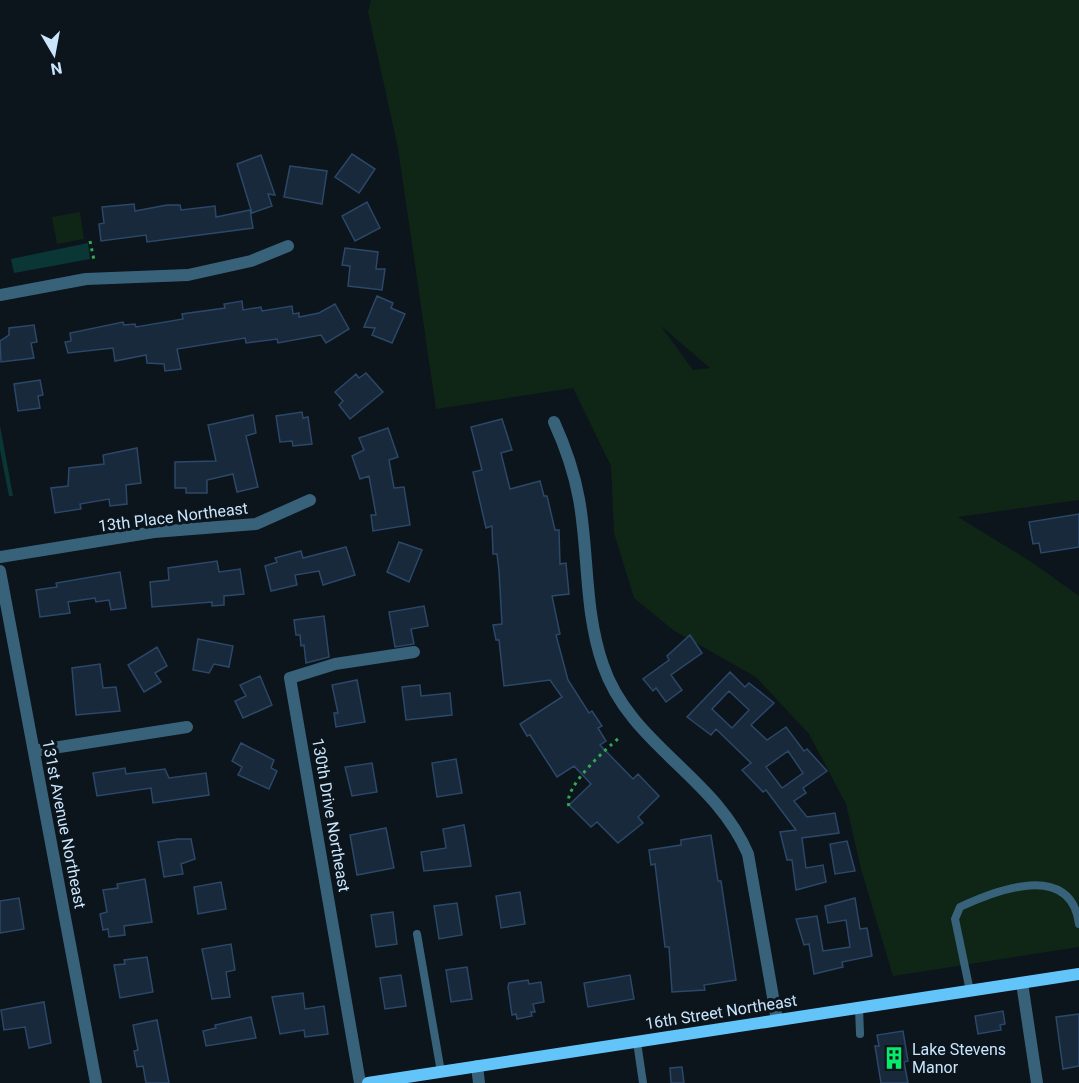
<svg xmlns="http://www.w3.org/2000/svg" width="1079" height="1083" font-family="Roboto,sans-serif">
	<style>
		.green { fill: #0f2616; fill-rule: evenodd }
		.water { fill: #0a3736 }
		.building { fill: #19293c; stroke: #2b4868; stroke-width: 1.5; fill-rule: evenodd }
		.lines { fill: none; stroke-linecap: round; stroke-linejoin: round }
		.path { stroke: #31a951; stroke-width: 3; stroke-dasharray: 3 4.5; stroke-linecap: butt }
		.lane { stroke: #38627a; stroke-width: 8 }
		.street { stroke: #38627a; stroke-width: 12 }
		.secondary { stroke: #63c4fa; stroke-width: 12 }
		.labels { text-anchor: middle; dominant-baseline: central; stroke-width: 6; stroke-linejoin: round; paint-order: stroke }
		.street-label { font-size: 16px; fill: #c9e6fd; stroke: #0c141c }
		.poi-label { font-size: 16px; fill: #c9e6fd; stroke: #0c141c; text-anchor: start }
	</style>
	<rect width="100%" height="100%" fill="#0c141c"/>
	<path class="green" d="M 371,0 L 1079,0 L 1079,500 L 958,517 L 1033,563 L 1079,596 L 1079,947 L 893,976 L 861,869 L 846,804 L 809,734 L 756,677 L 673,630 L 634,598 L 614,533 L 611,466 L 573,388 L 436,409 L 398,148 L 368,12 ZM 661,326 L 710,368 L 693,370 Z
		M 80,212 L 84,239 L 57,244 L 52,217 Z"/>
	<path class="water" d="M 88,243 L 90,259 L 14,273 L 11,259 Z
		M 0,426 L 13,496 L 9,496 L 0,450 Z"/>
	<path class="building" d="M 352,154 L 375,169 L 359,193 L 335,177 Z
		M 261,155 L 275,195 L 268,194 L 272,206 L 252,213 L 237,164 Z
		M 290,166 L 327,171 L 322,204 L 284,197 Z
		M 367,202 L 380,228 L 355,241 L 342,216 Z
		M 134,204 L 135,211 L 167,205 L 180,205 L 181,210 L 215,206 L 216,217 L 250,210 L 253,228 L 147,242 L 146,235 L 101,241 L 99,224 L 104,223 L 102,207 Z
		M 345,248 L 378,252 L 376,269 L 385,269 L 382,290 L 348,286 L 350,266 L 342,265 Z
		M 377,296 L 393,303 L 391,308 L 405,314 L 392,343 L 372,335 L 375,328 L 364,327 Z
		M 242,301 L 243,310 L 261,307 L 262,311 L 292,306 L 293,314 L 299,313 L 299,317 L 319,313 L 335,304 L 349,329 L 326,343 L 321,335 L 278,343 L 277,339 L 246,343 L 245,338 L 177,349 L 181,369 L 165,371 L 164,364 L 147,363 L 146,355 L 115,361 L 113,348 L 68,353 L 65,342 L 71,341 L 70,333 L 123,322 L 124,325 L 135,324 L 136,327 L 183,319 L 182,314 L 225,308 L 224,304 Z
		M 34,325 L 37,342 L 31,343 L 34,358 L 1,362 L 0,341 L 9,335 L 9,328 Z
		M 366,373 L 383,392 L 350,419 L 339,405 L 343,401 L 335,392 L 356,374 L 359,378 Z
		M 40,380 L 43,395 L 38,396 L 40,408 L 18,411 L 14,384 Z
		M 302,412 L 303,418 L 308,417 L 312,444 L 293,446 L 292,441 L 280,442 L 276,416 Z
		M 253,415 L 256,433 L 246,436 L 258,487 L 237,492 L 233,474 L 207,480 L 207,493 L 186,493 L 186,488 L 175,488 L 175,462 L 216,461 L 208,425 Z
		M 502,419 L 512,450 L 501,453 L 510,489 L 540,481 L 544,496 L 547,496 L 555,530 L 559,530 L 560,564 L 566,563 L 569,594 L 552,596 L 560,634 L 556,635 L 568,680 L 589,713 L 592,711 L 602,726 L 598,728 L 606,741 L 600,745 L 633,779 L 638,774 L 659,796 L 638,817 L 643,823 L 618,843 L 597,822 L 591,827 L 569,805 L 591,784 L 574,766 L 557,777 L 530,735 L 527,736 L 520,724 L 562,697 L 550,680 L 504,686 L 499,640 L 496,640 L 493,625 L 502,624 L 499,571 L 497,554 L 493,554 L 492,526 L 486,528 L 473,472 L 482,470 L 471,427 Z
		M 388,428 L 398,457 L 389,460 L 394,488 L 404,487 L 410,525 L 373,531 L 371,515 L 376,515 L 369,476 L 360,479 L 352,456 L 364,450 L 359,438 Z
		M 137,448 L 141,483 L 126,485 L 127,504 L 110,506 L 109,499 L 80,504 L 81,509 L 55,513 L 51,488 L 68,486 L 69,468 L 104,464 L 103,455 Z
		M 1079,514 L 1079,547 L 1041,553 L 1039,543 L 1033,544 L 1029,522 Z
		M 399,542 L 422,550 L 409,582 L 387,572 Z
		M 346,547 L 355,575 L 323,585 L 319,571 L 295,575 L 297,585 L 271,591 L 265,566 L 277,562 L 275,558 L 301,551 L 303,558 Z
		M 217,561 L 219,572 L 240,569 L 244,594 L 224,596 L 224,605 L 212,606 L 212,602 L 152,607 L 150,582 L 169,580 L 168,568 Z
		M 120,572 L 126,608 L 111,610 L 109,600 L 96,602 L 95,598 L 68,602 L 70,613 L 40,617 L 36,590 L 57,587 L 56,583 Z
		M 424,606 L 428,626 L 411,629 L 414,644 L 395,647 L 389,612 Z
		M 324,616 L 329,657 L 306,663 L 304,645 L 301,646 L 300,635 L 296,635 L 294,620 Z
		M 690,635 L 702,653 L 671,675 L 682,690 L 666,702 L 656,688 L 653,691 L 643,679 L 669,660 L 667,656 Z
		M 198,639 L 233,646 L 229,667 L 214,664 L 209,673 L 193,670 Z
		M 157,647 L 167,666 L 155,673 L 161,682 L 144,692 L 128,665 Z
		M 100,664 L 103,688 L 116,687 L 120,711 L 76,715 L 72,668 Z
		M 730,672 L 745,687 L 749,683 L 774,703 L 751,725 L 767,740 L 786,727 L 804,751 L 807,749 L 827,771 L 803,788 L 806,793 L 794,801 L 807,817 L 835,813 L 839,833 L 802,838 L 806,868 L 823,865 L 826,882 L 796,890 L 792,860 L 787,860 L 780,832 L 796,830 L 766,790 L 763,792 L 742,770 L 751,763 L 716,729 L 711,735 L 687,717 ZM 729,691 L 749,710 L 732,728 L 712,709 ZM 788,751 L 803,773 L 782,788 L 766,767 Z
		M 260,676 L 272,705 L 243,718 L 235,701 L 246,696 L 240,685 Z
		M 357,680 L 365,722 L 336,727 L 334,713 L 338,713 L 332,685 Z
		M 420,685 L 421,696 L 450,693 L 452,715 L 406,720 L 402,687 Z
		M 241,743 L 274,760 L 271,768 L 277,771 L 269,789 L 238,775 L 242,767 L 232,761 Z
		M 456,759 L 462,793 L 437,797 L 432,763 Z
		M 372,763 L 377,792 L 352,796 L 345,767 Z
		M 125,768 L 126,774 L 165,769 L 169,778 L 206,773 L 209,795 L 153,803 L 151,788 L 97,796 L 93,773 Z
		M 464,825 L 471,866 L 424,871 L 421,852 L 446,848 L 443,829 Z
		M 386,828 L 394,868 L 357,875 L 350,835 Z
		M 711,835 L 718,881 L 721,881 L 736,980 L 704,985 L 705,990 L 672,992 L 669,947 L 665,947 L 655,864 L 651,865 L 649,850 L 681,845 L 681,840 Z
		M 178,839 L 191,839 L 195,859 L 181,864 L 183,874 L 164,877 L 158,842 Z
		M 847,841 L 855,871 L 835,874 L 830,844 Z
		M 145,879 L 152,922 L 124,926 L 125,935 L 109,937 L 108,929 L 103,930 L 100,914 L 107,912 L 103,890 L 118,888 L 117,884 Z
		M 221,882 L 226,909 L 198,914 L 194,887 Z
		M 520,892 L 525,924 L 501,928 L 496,896 Z
		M 19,898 L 24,929 L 0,933 L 0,901 Z
		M 855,898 L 860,929 L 867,928 L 872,956 L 842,962 L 843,967 L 814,974 L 809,944 L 804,945 L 796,919 L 817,916 L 823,951 L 850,947 L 846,920 L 828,923 L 825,906 Z
		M 457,903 L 462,935 L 439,939 L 434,906 Z
		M 393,912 L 397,944 L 376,947 L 371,915 Z
		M 231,944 L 235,970 L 226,972 L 230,997 L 212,999 L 202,949 Z
		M 147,957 L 153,992 L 120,998 L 114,965 L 125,964 L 124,960 Z
		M 467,967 L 472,999 L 451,1002 L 446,970 Z
		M 401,975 L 406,1006 L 385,1009 L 380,978 Z
		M 630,975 L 634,999 L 588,1007 L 584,983 Z
		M 528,980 L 529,984 L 541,982 L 544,1002 L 533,1004 L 535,1012 L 531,1012 L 532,1016 L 517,1019 L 516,1014 L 512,1015 L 508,987 L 509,983 Z
		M 303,993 L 305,1009 L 324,1006 L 328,1034 L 305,1037 L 304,1030 L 280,1034 L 272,997 Z
		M 44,1002 L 51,1043 L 29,1048 L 25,1027 L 4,1030 L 1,1010 Z
		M 1003,1011 L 1005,1024 L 1000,1025 L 1001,1030 L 978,1034 L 975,1016 Z
		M 1079,1014 L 1079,1066 L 1063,1069 L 1056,1017 Z
		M 251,1017 L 256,1038 L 206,1046 L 203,1031 L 216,1028 L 215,1025 Z
		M 157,1020 L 169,1083 L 146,1083 L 143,1066 L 137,1067 L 134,1051 L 138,1050 L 133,1025 Z
		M 903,1031 L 908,1061 L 904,1062 L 908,1083 L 881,1083 L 875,1046 L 879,1046 L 877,1035 Z
		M 682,1067 L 684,1083 L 671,1083 L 670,1068 Z"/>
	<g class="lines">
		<path class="path" d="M 90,241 L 94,260
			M 569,806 C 562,788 606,749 619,738"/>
		<path class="lane" d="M 417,934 L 441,1072
			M 970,991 L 955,919 L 960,907 C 996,890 1071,861 1079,924
			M 859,1008 L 860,1034
			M 637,1042 L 643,1083"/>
		<path class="street" d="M 0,295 L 86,279 L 188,275 L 251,261 L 288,246
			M 554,422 C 565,446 574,472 579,499 C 589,554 584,611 603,665 C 630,745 715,776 748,854 L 777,1020
			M 0,557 L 154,532 L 256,524 L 310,500
			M 0,571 L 96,1083
			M 34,751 L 187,727
			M 1022,983 L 1037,1083
			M 477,1066 L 479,1083
			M 360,1083 L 290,678 L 335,664 L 414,652"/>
		<path class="secondary" d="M 368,1083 L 1079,974"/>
	</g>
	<defs>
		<g id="building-bare" transform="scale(1.8)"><path d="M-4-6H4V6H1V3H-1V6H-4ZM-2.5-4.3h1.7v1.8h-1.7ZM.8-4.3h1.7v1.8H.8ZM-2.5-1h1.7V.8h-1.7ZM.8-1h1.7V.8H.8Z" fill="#08ea69" stroke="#0c141c" stroke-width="2.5" paint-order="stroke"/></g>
	</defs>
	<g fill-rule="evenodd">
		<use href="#building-bare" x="894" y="1058"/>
	</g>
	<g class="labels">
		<g class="street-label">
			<text transform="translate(173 517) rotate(-7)">13th Place Northeast</text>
			<text transform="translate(331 815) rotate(80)">130th Drive Northeast</text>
			<text transform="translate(64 824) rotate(79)">131st Avenue Northeast</text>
			<text transform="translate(721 1012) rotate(-9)">16th Street Northeast</text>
		</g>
		<g class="poi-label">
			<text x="912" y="1049">Lake Stevens<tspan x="912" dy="18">Manor</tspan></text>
		</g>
	</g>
	<g transform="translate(54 54) rotate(170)" stroke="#0c141c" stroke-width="4.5" paint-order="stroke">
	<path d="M0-4.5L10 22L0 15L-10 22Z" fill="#c9e6fd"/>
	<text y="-9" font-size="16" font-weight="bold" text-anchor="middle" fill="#c9e6fd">N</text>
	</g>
</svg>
